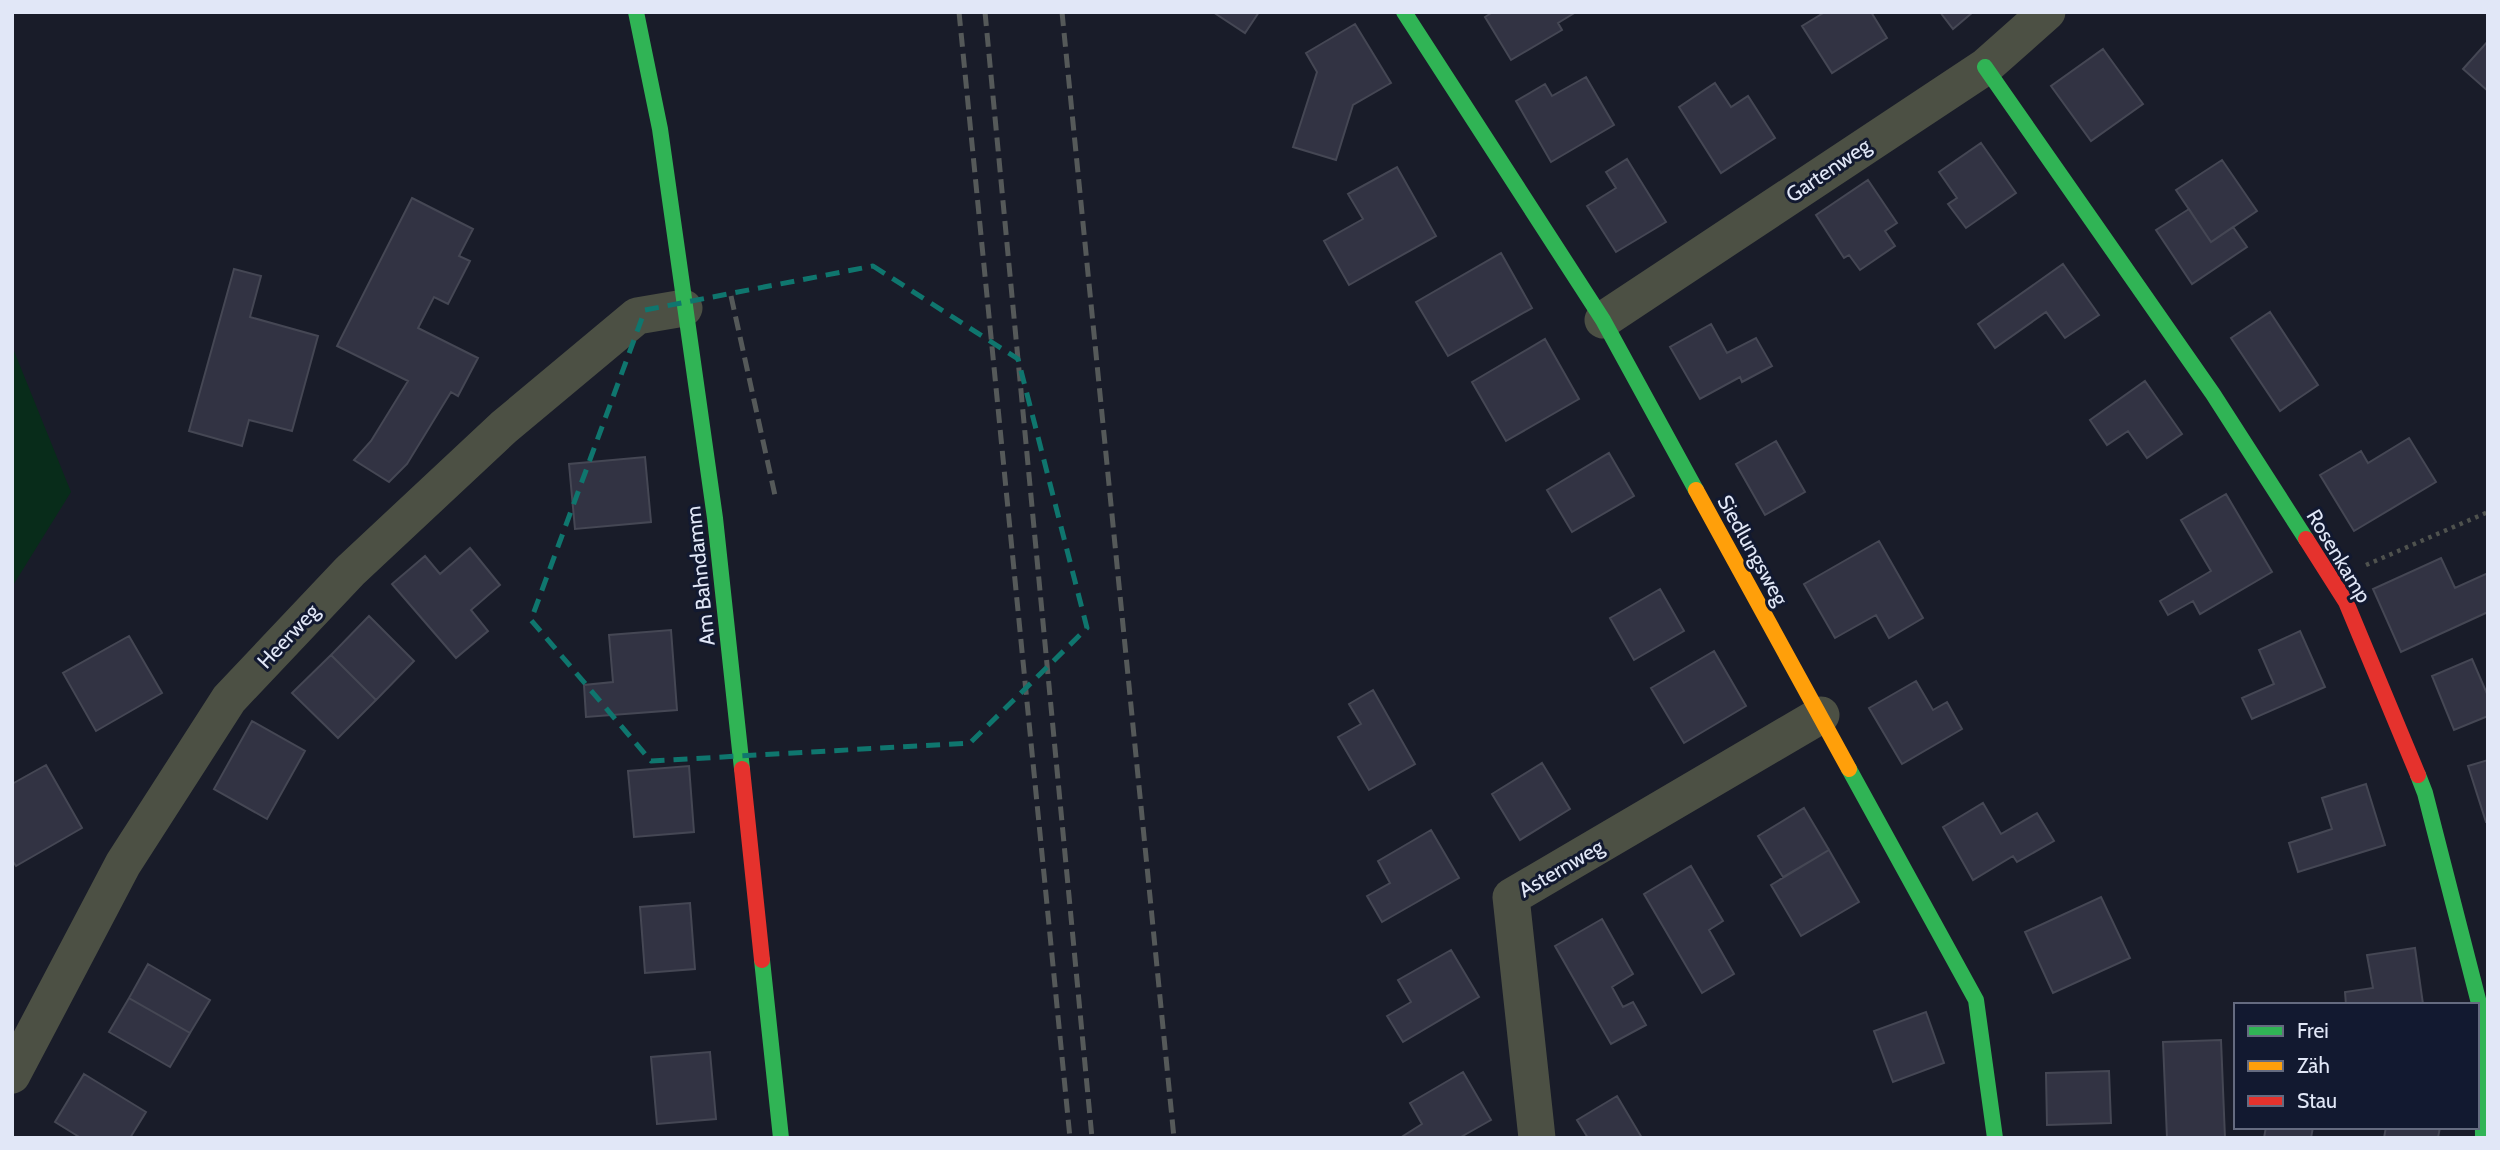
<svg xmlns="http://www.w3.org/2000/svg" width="2500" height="1150" font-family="Cabin,sans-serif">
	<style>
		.green { fill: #082c1a }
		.building { fill: #323343; stroke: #454754; stroke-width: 2 }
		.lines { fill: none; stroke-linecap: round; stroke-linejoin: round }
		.path { stroke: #4f524e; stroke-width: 4.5; stroke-dasharray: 3.5 5; stroke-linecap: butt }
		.street { stroke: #4c5044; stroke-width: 37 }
		.fast { stroke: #30b455; stroke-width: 16 }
		.slow { stroke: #ff9f0a; stroke-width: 16 }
		.jam { stroke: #e5322d; stroke-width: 16 }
		.rail { stroke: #555959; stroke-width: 5; stroke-dasharray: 14 7; stroke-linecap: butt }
		.marked { fill: none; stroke: #0f766e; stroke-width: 5; stroke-dasharray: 14 9; stroke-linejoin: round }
		.labels { text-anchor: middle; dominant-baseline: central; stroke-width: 6; stroke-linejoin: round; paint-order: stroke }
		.street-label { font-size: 21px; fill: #e1e7f7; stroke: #121930 }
	</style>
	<rect width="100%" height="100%" fill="#191c29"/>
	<path class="green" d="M 12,346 L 71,492 L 12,587 Z"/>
	<path class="building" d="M 1213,12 L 1259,12 L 1245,33 Z
		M 1493,12 L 1576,12 L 1558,23 L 1562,30 L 1511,60 L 1485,17 Z
		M 1825,12 L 1871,12 L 1887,38 L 1832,73 L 1802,26 Z
		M 1940,12 L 1973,12 L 1953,29 Z
		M 1355,24 L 1391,83 L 1353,105 L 1336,160 L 1293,147 L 1317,72 L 1306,53 Z
		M 2488,41 L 2488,91 L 2463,69 Z
		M 2103,49 L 2143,104 L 2091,141 L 2051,86 Z
		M 1586,77 L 1614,125 L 1551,162 L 1516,101 L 1545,84 L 1552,96 Z
		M 1715,83 L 1731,107 L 1748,96 L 1775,138 L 1721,173 L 1679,107 Z
		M 1981,143 L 2016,193 L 1966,228 L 1948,204 L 1957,198 L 1939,172 Z
		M 1627,159 L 1666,222 L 1616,252 L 1587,206 L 1616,188 L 1606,172 Z
		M 2222,160 L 2257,211 L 2211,242 L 2176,190 Z
		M 1397,167 L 1436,236 L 1349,285 L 1324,241 L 1363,219 L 1348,194 Z
		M 1868,180 L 1897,223 L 1885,231 L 1895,246 L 1860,270 L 1849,255 L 1844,258 L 1816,215 Z
		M 412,198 L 473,229 L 459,256 L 470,261 L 448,304 L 434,297 L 418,328 L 478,358 L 458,396 L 451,392 L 407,464 L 389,482 L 354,460 L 371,441 L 408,381 L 337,346 Z
		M 2189,209 L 2211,242 L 2233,227 L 2247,247 L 2192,284 L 2156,230 Z
		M 1501,253 L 1532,308 L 1448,356 L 1416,302 Z
		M 2063,264 L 2099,315 L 2065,338 L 2046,312 L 1995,348 L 1978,324 Z
		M 234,269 L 261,276 L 250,317 L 318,336 L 292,431 L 249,420 L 242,446 L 189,431 Z
		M 2270,312 L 2318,385 L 2280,411 L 2231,338 Z
		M 1711,324 L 1727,353 L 1756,338 L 1772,366 L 1742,382 L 1740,377 L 1700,399 L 1670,347 Z
		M 1545,339 L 1579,399 L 1506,441 L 1472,382 Z
		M 2145,381 L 2182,434 L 2147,458 L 2128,431 L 2107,445 L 2090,420 Z
		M 2409,438 L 2436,482 L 2354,531 L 2320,475 L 2361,451 L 2368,463 Z
		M 1776,441 L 1805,492 L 1765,515 L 1736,464 Z
		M 1609,453 L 1634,496 L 1572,532 L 1547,490 Z
		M 645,457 L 651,522 L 575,529 L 569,464 Z
		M 2226,494 L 2272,572 L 2200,614 L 2193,601 L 2168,615 L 2160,601 L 2211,571 L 2181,520 Z
		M 1879,541 L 1923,618 L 1889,638 L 1876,615 L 1835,638 L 1804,584 Z
		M 470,548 L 500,585 L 471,610 L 488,631 L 456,658 L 392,584 L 425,556 L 440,574 Z
		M 2441,558 L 2455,588 L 2488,573 L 2488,612 L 2401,652 L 2373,589 Z
		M 1660,589 L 1684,631 L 1634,660 L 1610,618 Z
		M 369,616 L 414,661 L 376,700 L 331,655 Z
		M 671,630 L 677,710 L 586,717 L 584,685 L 613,682 L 609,635 Z
		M 2300,631 L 2325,687 L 2252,719 L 2242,698 L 2274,684 L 2259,650 Z
		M 129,636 L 162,693 L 96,731 L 63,673 Z
		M 1714,651 L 1746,706 L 1684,743 L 1651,688 Z
		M 331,655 L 376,700 L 338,738 L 292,693 Z
		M 2472,659 L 2488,696 L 2488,716 L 2454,730 L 2432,676 Z
		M 1916,681 L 1933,710 L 1947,702 L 1962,729 L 1902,764 L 1869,708 Z
		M 1373,690 L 1415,764 L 1369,790 L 1338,737 L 1361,724 L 1349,704 Z
		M 252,721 L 305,751 L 267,819 L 214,789 Z
		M 2488,760 L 2488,822 L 2486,822 L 2468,766 Z
		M 1542,763 L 1570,809 L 1520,840 L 1492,794 Z
		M 46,765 L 82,828 L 16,866 L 12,860 L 12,784 Z
		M 689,766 L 694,832 L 634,837 L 628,771 Z
		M 2366,784 L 2385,845 L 2298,872 L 2289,843 L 2332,829 L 2322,798 Z
		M 1983,803 L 2001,834 L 2037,813 L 2054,841 L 2017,862 L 2013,856 L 1973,880 L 1943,827 Z
		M 1804,808 L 1829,850 L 1783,877 L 1758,836 Z
		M 1431,830 L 1459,878 L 1382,922 L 1367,896 L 1390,883 L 1378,861 Z
		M 1829,850 L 1859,902 L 1801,936 L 1771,885 Z
		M 1691,866 L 1723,921 L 1709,930 L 1734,974 L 1702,993 L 1644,894 Z
		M 2101,897 L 2130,958 L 2053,993 L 2025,932 Z
		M 690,903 L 695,969 L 645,973 L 640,907 Z
		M 1602,919 L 1633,974 L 1612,987 L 1623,1007 L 1633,1002 L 1646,1025 L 1611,1044 L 1555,946 Z
		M 2415,948 L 2423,1004 L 2346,1005 L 2345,992 L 2373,988 L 2367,955 Z
		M 1451,950 L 1479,997 L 1403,1042 L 1387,1016 L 1411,1002 L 1398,980 Z
		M 148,964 L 210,1000 L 190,1033 L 129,998 Z
		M 129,998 L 190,1033 L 170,1067 L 109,1032 Z
		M 1926,1012 L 1944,1063 L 1893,1082 L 1874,1031 Z
		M 2221,1040 L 2225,1138 L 2167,1138 L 2163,1042 Z
		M 710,1052 L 716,1119 L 657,1124 L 651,1057 Z
		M 2109,1071 L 2111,1123 L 2047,1125 L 2046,1073 Z
		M 1463,1072 L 1491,1120 L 1459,1138 L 1400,1138 L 1422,1124 L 1410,1103 Z
		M 84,1074 L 146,1112 L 130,1138 L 81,1138 L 55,1122 Z
		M 1617,1096 L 1642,1138 L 1588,1138 L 1577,1120 Z
		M 2266,1127 L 2313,1127 L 2311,1138 L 2264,1138 Z
		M 2386,1127 L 2440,1127 L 2438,1138 L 2384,1138 Z"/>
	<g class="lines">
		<path class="path" d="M 2366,565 L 2488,512"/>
		<path class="street" d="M 1603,320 L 1985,67 L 2047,12
			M 12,1075 L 123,864 L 229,699 L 350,571 L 504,427 L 637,316 L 684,308
			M 1537,1138 L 1511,897 L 1821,715"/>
		<path class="fast" d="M 636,12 L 660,129 L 715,518 L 742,769
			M 1404,12 L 1603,320 L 1696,490
			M 1985,67 L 2213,394 L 2306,539
			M 1849,769 L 1976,1000 L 1995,1138
			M 2418,775 L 2425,793 L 2482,1015 L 2483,1138
			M 762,960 L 781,1138"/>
		<path class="slow" d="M 1696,490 L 1849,769"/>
		<path class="jam" d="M 2306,539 L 2346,602 L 2418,775
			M 742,769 L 762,960"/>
		<path class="rail" d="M 959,12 L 1070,1138
			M 985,12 L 1092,1138
			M 1062,12 L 1174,1138
			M 731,296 L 776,500"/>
	</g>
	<path class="marked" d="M 873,266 L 1018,359 L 1087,628 L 970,743 L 651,761 L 531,620 L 645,310 Z"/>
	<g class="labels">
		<g class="street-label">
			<text transform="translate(1828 170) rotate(-34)">Gartenweg</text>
			<text transform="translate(1753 550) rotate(61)">Siedlungsweg</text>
			<text transform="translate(2339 556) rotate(59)">Rosenkamp</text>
			<text transform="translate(700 576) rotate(-96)">Am Bahndamm</text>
			<text transform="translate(288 636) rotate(-47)">Heerweg</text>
			<text transform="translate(1561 868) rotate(-30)">Asternweg</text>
		</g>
	</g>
	<rect width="2500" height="1150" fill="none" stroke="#e1e7f7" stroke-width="28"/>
	<rect x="2234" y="1003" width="245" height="126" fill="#121930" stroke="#656b80" stroke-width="2"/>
	<rect x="2248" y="1026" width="35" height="10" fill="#30b455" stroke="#656b80" stroke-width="2"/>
	<text x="2297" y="1038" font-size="21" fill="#e1e7f7">Frei</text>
	<rect x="2248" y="1061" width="35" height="10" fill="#ff9f0a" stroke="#656b80" stroke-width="2"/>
	<text x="2297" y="1073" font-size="21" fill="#e1e7f7">Zäh</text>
	<rect x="2248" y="1096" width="35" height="10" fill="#e5322d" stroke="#656b80" stroke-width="2"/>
	<text x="2297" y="1108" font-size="21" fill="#e1e7f7">Stau</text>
</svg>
